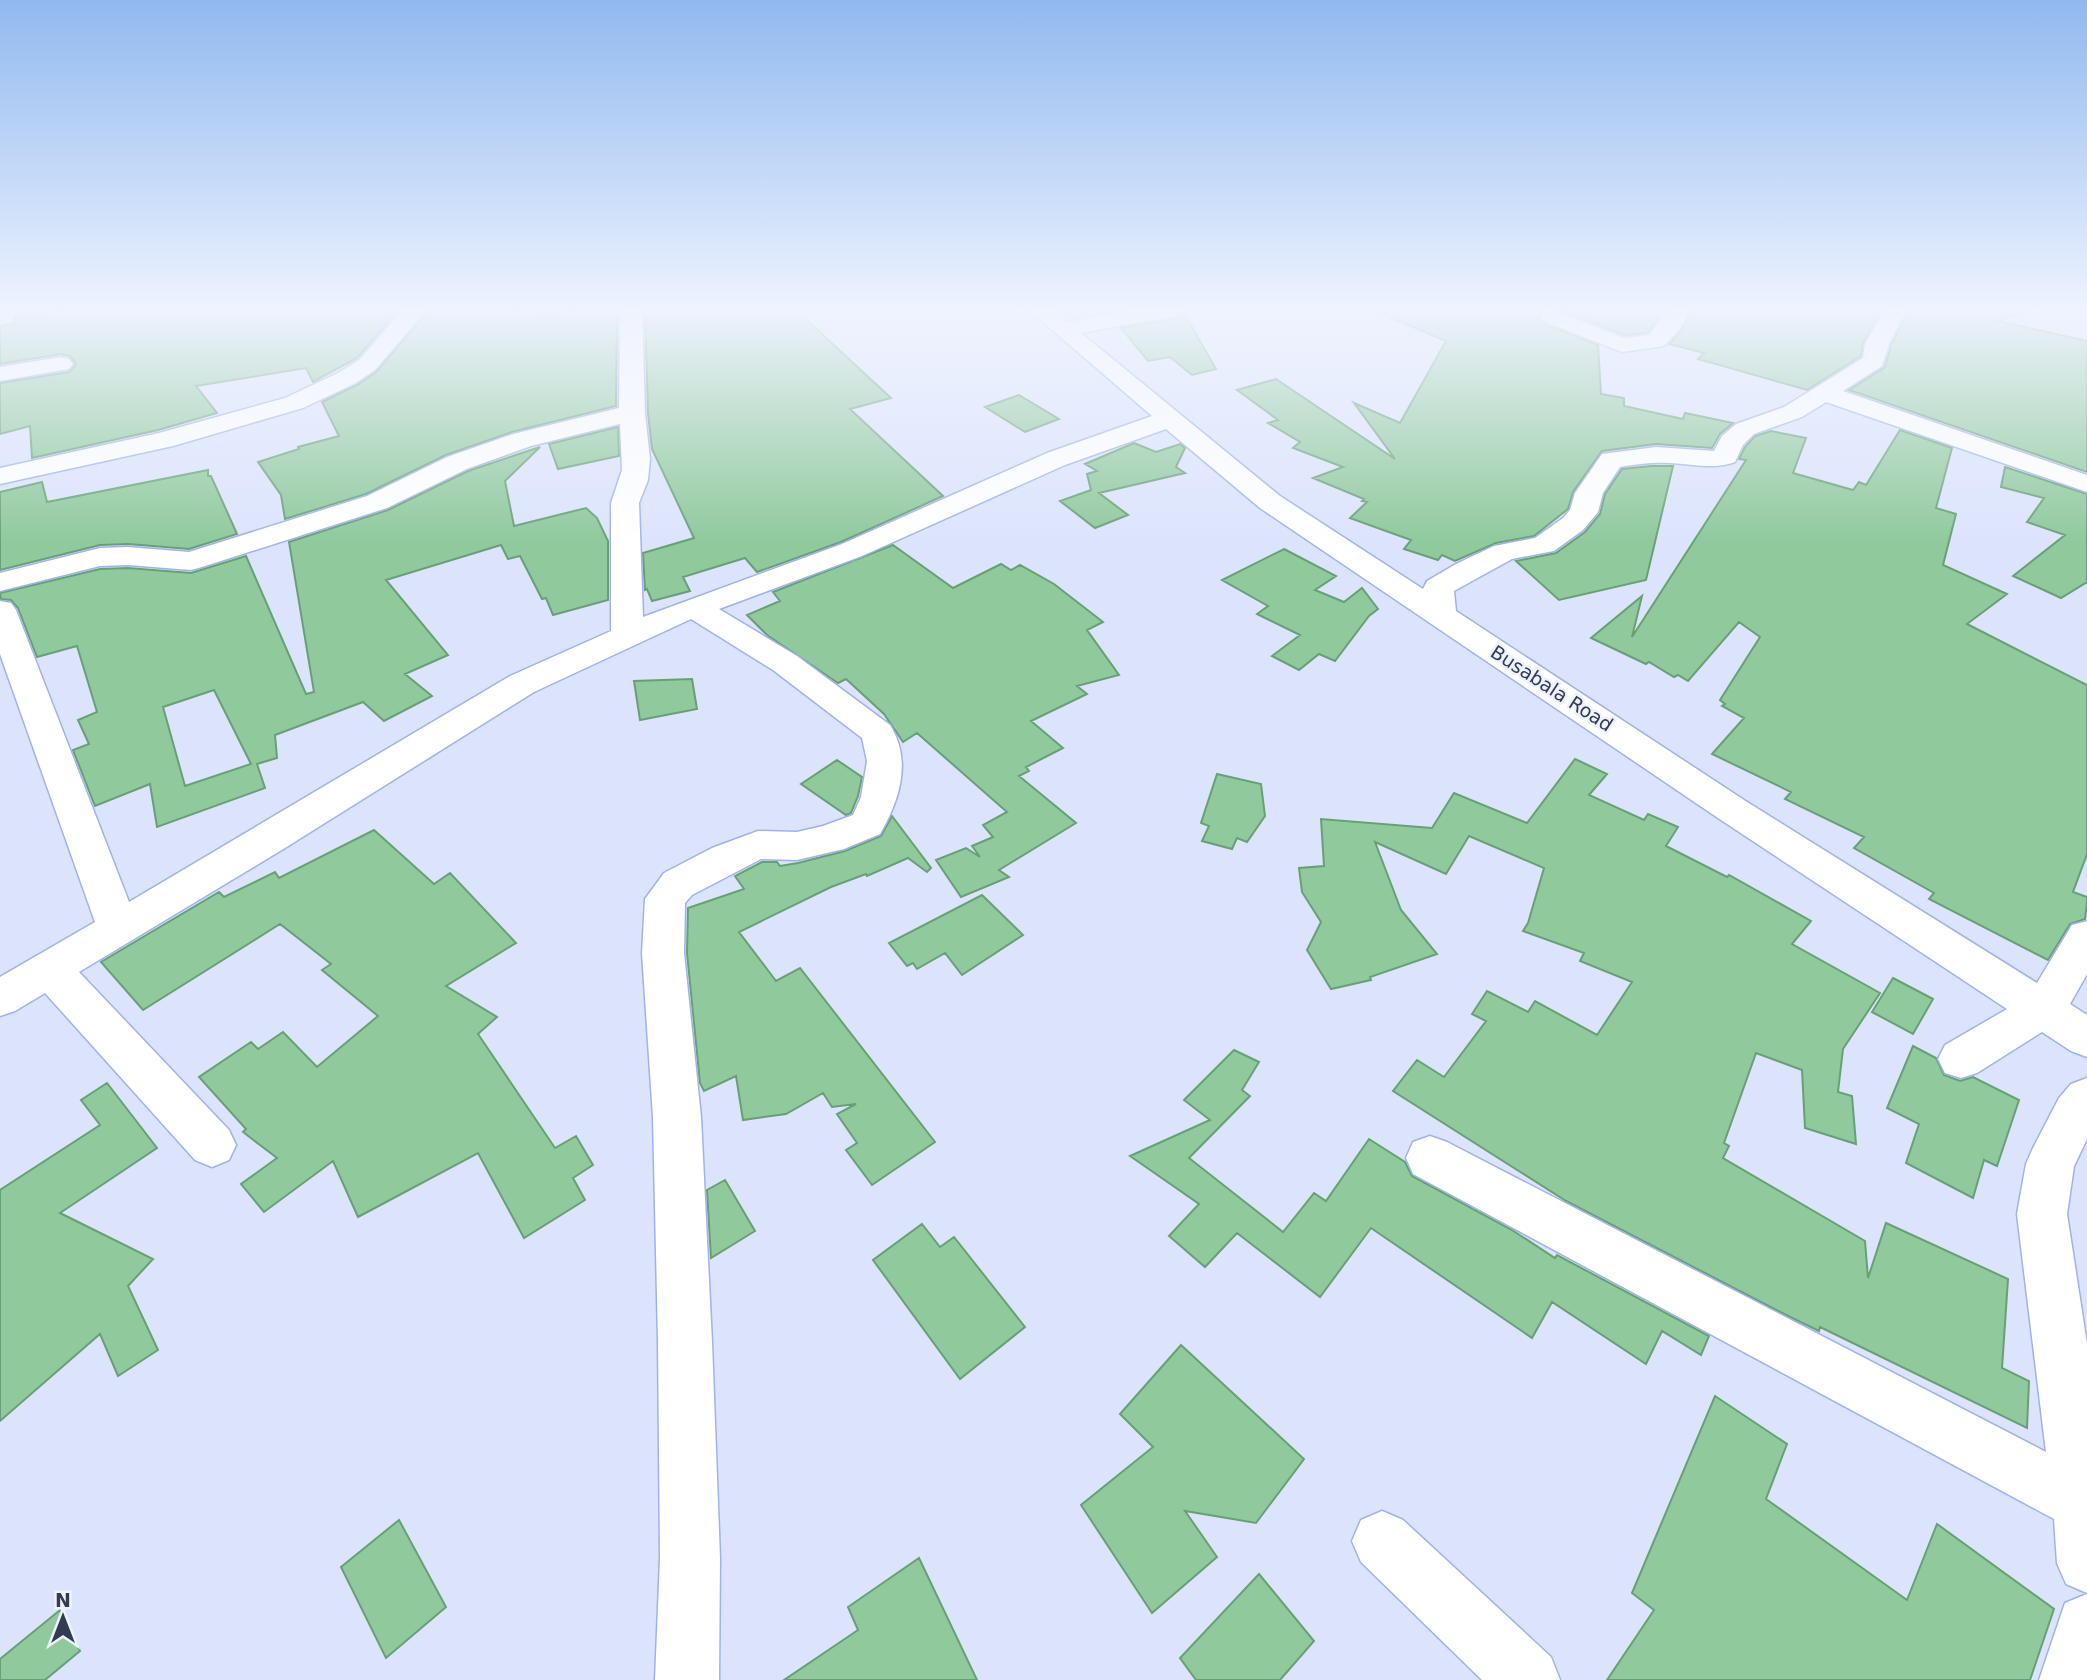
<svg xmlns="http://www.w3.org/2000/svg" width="2087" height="1680" font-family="'DejaVu Sans',sans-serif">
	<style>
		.building { fill: #8fc99c; stroke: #68a075; stroke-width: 2; fill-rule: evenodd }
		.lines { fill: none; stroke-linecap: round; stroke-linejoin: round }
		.minor-casing { stroke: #9fb2ed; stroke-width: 3 }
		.minor { fill: #fff; fill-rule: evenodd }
		.labels { text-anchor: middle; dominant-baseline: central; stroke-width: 5; stroke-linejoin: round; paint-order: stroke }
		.street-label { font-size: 19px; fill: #333b53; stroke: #edf2fe }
	</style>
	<rect width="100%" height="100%" fill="#dce4fd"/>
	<path class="building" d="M 77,309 L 400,309 L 357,358 L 313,382 L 306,368 L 196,386 L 217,413 L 158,430 L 32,458 L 30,426 L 0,434 L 0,383 L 69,372 L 76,364 L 70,356 L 61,354 L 0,364 L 0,326 L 14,324 L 15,317 Z
		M 430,309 L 506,309 L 507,313 L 536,309 L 538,315 L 590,309 L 617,309 L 616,406 L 512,432 L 446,455 L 366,494 L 285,519 L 281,495 L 258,462 L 299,449 L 298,447 L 339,436 L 322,402 L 357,385 L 376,372 Z
		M 645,309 L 795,309 L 891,398 L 850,409 L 943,496 L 841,542 L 757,572 L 745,558 L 683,577 L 690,591 L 652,601 L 647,589 L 645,590 L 643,553 L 694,538 L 652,449 L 648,413 Z
		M 1370,309 L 1541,309 L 1538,317 L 1542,323 L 1598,345 L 1601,394 L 1624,398 L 1624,406 L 1683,419 L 1685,413 L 1733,423 L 1720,434 L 1712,448 L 1656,444 L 1602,451 L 1573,492 L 1568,509 L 1534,536 L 1496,543 L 1455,561 L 1442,555 L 1438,560 L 1404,549 L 1411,540 L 1350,518 L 1367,502 L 1362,501 L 1364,499 L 1313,478 L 1343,467 L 1293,448 L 1300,442 L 1268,423 L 1278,420 L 1237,390 L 1276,379 L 1395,459 L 1354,403 L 1400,423 L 1446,341 Z
		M 1558,309 L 1666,309 L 1648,333 L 1624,335 Z
		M 1693,309 L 1882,309 L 1863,343 L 1861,356 L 1807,390 L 1698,359 L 1704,353 L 1669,344 L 1680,332 Z
		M 1909,309 L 2019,309 L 2020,313 L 1998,321 L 2087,341 L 2087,472 L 1849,390 L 1885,367 L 1891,345 Z
		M 1184,313 L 1216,369 L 1192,375 L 1170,357 L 1148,361 L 1121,328 L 1174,319 Z
		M 1019,395 L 1059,419 L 1025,432 L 985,407 Z
		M 618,427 L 619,456 L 558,469 L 549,444 Z
		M 1900,430 L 1952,448 L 1936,508 L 1956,514 L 1943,565 L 2007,594 L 1967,624 L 2087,685 L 2087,854 L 2073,892 L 2087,897 L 2087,903 L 2085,919 L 2070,924 L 2048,960 L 1929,899 L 1934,893 L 1854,848 L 1864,837 L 1785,799 L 1791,792 L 1712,754 L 1744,718 L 1722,706 L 1725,704 L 1720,700 L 1760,637 L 1739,622 L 1688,681 L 1678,675 L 1674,677 L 1649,662 L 1646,664 L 1591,638 L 1642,596 L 1632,637 L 1746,460 L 1739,459 L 1745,447 L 1755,436 L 1771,431 L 1806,438 L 1793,473 L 1853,490 L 1859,482 L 1866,485 Z
		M 1134,443 L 1156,452 L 1180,444 L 1185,448 L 1176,467 L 1185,473 L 1099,493 L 1128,515 L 1095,528 L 1060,501 L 1091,490 L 1087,474 L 1097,471 L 1085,464 Z
		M 540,447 L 505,481 L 514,526 L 586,508 L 597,518 L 608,541 L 608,600 L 553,615 L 546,598 L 542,599 L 520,556 L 508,559 L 501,545 L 386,580 L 448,655 L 405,674 L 432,696 L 384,721 L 363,702 L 275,735 L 277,758 L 257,764 L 265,788 L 157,827 L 150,784 L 95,806 L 73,750 L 89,744 L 78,720 L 97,712 L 77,646 L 37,657 L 18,608 L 11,600 L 1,599 L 0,593 L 100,569 L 128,568 L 191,573 L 246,556 L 306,694 L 314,692 L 289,542 L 388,510 L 468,471 ZM 214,690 L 251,764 L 185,786 L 163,707 Z
		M 1651,466 L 1673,466 L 1646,580 L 1559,600 L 1516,561 L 1556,553 L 1585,532 L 1600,514 L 1605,494 L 1622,469 Z
		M 2005,467 L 2087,494 L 2087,582 L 2061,598 L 2013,576 L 2065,535 L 2027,522 L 2044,498 L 2001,487 Z
		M 208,470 L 208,476 L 211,476 L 237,534 L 189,549 L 128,544 L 100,545 L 0,570 L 0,492 L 42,482 L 47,502 Z
		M 893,545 L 953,588 L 1001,564 L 1011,570 L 1020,565 L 1054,584 L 1103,622 L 1087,630 L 1119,675 L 1077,686 L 1087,694 L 1031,721 L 1063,748 L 1026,767 L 1029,771 L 1019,776 L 1076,823 L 999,870 L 1009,877 L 961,897 L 936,860 L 966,848 L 980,857 L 972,846 L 993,837 L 983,825 L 1007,812 L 917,733 L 903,742 L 884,714 L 846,679 L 838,683 L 767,635 L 747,615 L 780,601 L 773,592 Z
		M 1284,549 L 1336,576 L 1315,590 L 1344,602 L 1362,588 L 1378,609 L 1369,616 L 1335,661 L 1319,654 L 1299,670 L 1272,656 L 1300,635 L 1257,614 L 1268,606 L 1222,580 Z
		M 692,679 L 697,709 L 640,720 L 634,681 Z
		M 1575,759 L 1607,774 L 1589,795 L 1644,820 L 1648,814 L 1678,827 L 1666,846 L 1727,877 L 1729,875 L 1811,921 L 1792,944 L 1880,993 L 1843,1049 L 1838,1092 L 1852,1096 L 1856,1144 L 1805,1128 L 1802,1070 L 1756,1053 L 1724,1143 L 1729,1146 L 1723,1158 L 1865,1241 L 1868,1278 L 1886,1223 L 2008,1279 L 2002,1368 L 2029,1381 L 2027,1428 L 1820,1327 L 1819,1331 L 1786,1315 L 1566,1201 L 1393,1091 L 1417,1060 L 1444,1077 L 1486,1021 L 1472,1014 L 1487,991 L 1528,1012 L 1535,1001 L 1597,1035 L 1632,982 L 1580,961 L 1584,953 L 1523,931 L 1528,923 L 1544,868 L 1469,836 L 1446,874 L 1375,842 L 1401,910 L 1437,954 L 1370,977 L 1371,980 L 1331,989 L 1307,950 L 1321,922 L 1302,892 L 1299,868 L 1324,866 L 1321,819 L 1432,828 L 1454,793 L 1527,823 Z
		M 837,760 L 862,777 L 858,796 L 851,813 L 846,815 L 801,784 Z
		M 1217,774 L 1261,784 L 1265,816 L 1247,842 L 1237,838 L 1232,849 L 1202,841 L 1209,826 L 1201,823 Z
		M 892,816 L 931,868 L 927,872 L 908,858 L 867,876 L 866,874 L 831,887 L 739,932 L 776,981 L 800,968 L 935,1142 L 872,1185 L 846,1150 L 857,1143 L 837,1114 L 856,1104 L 832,1107 L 823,1093 L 786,1114 L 743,1120 L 736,1076 L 704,1091 L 700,1083 L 687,953 L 688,908 L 744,889 L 735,876 L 762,862 L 777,862 L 780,866 L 798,863 L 845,851 L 881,836 Z
		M 374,830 L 434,884 L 450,873 L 516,943 L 446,986 L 497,1017 L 478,1034 L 555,1148 L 576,1136 L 593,1165 L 573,1178 L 585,1200 L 524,1238 L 478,1153 L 358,1217 L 333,1161 L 264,1212 L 241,1184 L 277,1158 L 243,1132 L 246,1129 L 199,1077 L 251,1042 L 258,1049 L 283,1032 L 317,1067 L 378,1016 L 322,970 L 331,964 L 280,924 L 143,1010 L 101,962 L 219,892 L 224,897 L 275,872 L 279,878 Z
		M 982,895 L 1023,935 L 962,975 L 945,953 L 917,969 L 913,963 L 907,966 L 889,943 Z
		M 1893,978 L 1933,999 L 1913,1034 L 1872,1012 Z
		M 1913,1046 L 1936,1058 L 1944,1075 L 1960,1081 L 1973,1077 L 2019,1100 L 1997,1166 L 1984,1160 L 1973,1198 L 1906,1163 L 1919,1124 L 1887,1108 Z
		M 1234,1050 L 1259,1062 L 1242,1090 L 1250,1096 L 1189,1158 L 1283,1232 L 1314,1193 L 1326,1201 L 1369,1139 L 1405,1162 L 1412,1176 L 1512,1230 L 1555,1258 L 1557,1255 L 1709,1336 L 1701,1355 L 1662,1331 L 1646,1364 L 1552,1302 L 1532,1338 L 1371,1228 L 1320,1297 L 1237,1233 L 1205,1267 L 1169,1236 L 1199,1204 L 1130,1156 L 1210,1120 L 1184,1100 Z
		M 107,1083 L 157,1148 L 60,1213 L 153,1259 L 128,1286 L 158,1350 L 118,1376 L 100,1334 L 0,1421 L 0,1190 L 100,1125 L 81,1100 Z
		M 725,1180 L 755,1231 L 711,1258 L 707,1190 Z
		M 922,1224 L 940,1247 L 954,1237 L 1025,1327 L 960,1379 L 873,1260 Z
		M 1181,1345 L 1304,1459 L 1256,1523 L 1185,1511 L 1217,1557 L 1152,1613 L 1081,1505 L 1153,1447 L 1120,1414 Z
		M 1715,1396 L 1787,1444 L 1766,1499 L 1907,1600 L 1937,1524 L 2054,1609 L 2030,1680 L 1607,1680 L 1654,1610 L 1632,1593 Z
		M 399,1520 L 446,1607 L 386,1658 L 341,1567 Z
		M 919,1558 L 977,1680 L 784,1680 L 858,1630 L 848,1607 Z
		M 1259,1574 L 1314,1641 L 1280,1680 L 1196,1680 L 1180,1658 Z
		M 60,1610 L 80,1651 L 45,1680 L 0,1680 L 0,1659 Z"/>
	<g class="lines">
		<g class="minor-casing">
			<path id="minor" d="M 404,309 L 427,309 L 375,370 L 356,383 L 303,408 L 173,446 L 0,484 L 0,468 L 159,433 L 285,398 L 338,373 L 359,360 Z
				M 620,309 L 642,309 L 645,413 L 650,459 L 648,480 L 639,503 L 643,617 L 842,544 L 1047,453 L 1152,416 L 1028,309 L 1053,309 L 1068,322 L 1136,309 L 1184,309 L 1181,314 L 1173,316 L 1081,333 L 1280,496 L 1423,589 L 1427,581 L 1456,564 L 1494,546 L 1535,538 L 1563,518 L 1570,510 L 1575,493 L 1602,454 L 1656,447 L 1714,451 L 1722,436 L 1736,424 L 1784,407 L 1863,358 L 1865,344 L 1885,309 L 1907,309 L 1889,344 L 1882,366 L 1843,391 L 2087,475 L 2087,492 L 1826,402 L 1802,417 L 1754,434 L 1743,445 L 1735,462 C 1713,470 1693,464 1670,463 C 1653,462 1637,464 1620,467 L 1603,493 L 1598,512 L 1583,530 L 1554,551 L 1512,559 L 1454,591 L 1456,611 L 1744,800 L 2037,983 L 2072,925 L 2087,921 L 2087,974 L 2070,1004 L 2087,1015 L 2087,1057 L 2071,1051 L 2042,1032 L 1977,1073 L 1961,1078 L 1945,1073 L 1938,1059 L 1945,1045 L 2007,1009 L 1718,818 L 1260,508 L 1166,429 L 1065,465 L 862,556 L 719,609 L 797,656 L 890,725 C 912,760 900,800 880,834 L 844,849 L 797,860 L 761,859 L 692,895 L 685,903 L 684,953 L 701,1117 L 712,1342 L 720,1558 L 719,1680 L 655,1680 L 660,1558 L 658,1342 L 653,1117 L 642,953 L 645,899 L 664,873 L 712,848 L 758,831 L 797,832 L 823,826 L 853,815 L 861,797 L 867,761 L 862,738 L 773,670 L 691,619 L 534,692 L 285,848 L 79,972 L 229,1130 L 236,1145 L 229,1160 L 212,1167 L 195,1160 L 45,993 L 15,1011 L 0,1016 L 0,977 L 95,922 L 0,654 L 0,601 L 11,603 L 16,610 L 129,902 L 510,676 L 611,631 L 611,503 L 622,470 L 620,424 L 531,446 L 467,469 L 387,508 L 202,567 L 191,570 L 128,565 L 100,566 L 0,591 L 0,573 L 100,548 L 128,547 L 189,552 L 367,496 L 447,457 L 513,434 L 619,408 Z
				M 1551,309 L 1624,338 L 1649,335 L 1669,309 L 1691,309 L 1678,331 L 1664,346 L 1622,352 L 1543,321 L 1540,316 L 1543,311 Z
				M 61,357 L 69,359 L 73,364 L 69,369 L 0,381 L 0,367 Z
				M 2087,1078 L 2087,1139 L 2074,1166 L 2067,1214 L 2087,1344 L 2087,1593 L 2066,1584 L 2057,1563 L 2054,1519 L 1413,1174 L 1406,1158 L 1413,1142 L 1430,1136 L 1447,1142 L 2046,1452 L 2017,1214 L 2026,1164 L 2033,1148 L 2059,1098 L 2071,1084 Z
				M 1382,1511 L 1403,1520 L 1551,1657 L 1560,1680 L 1482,1680 L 1361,1562 L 1352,1541 L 1361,1520 Z
				M 2087,1594 L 2087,1680 L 2039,1680 L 2065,1603 Z"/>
		</g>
		<use href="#minor" class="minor"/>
	</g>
	<linearGradient id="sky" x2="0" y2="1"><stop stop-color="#91b9ef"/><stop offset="0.57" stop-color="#eff3fe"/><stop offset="1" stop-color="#eff3fe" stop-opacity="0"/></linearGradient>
	<rect width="2087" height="544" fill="url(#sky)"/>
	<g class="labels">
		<g class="street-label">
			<text transform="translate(1552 688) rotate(33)">Busabala Road</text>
		</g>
	</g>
	<g transform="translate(63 1617)" stroke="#edf2fe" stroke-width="5" paint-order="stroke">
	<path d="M0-5L12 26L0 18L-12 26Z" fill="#333b53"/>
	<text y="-10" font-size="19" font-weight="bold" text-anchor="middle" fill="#333b53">N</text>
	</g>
</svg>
